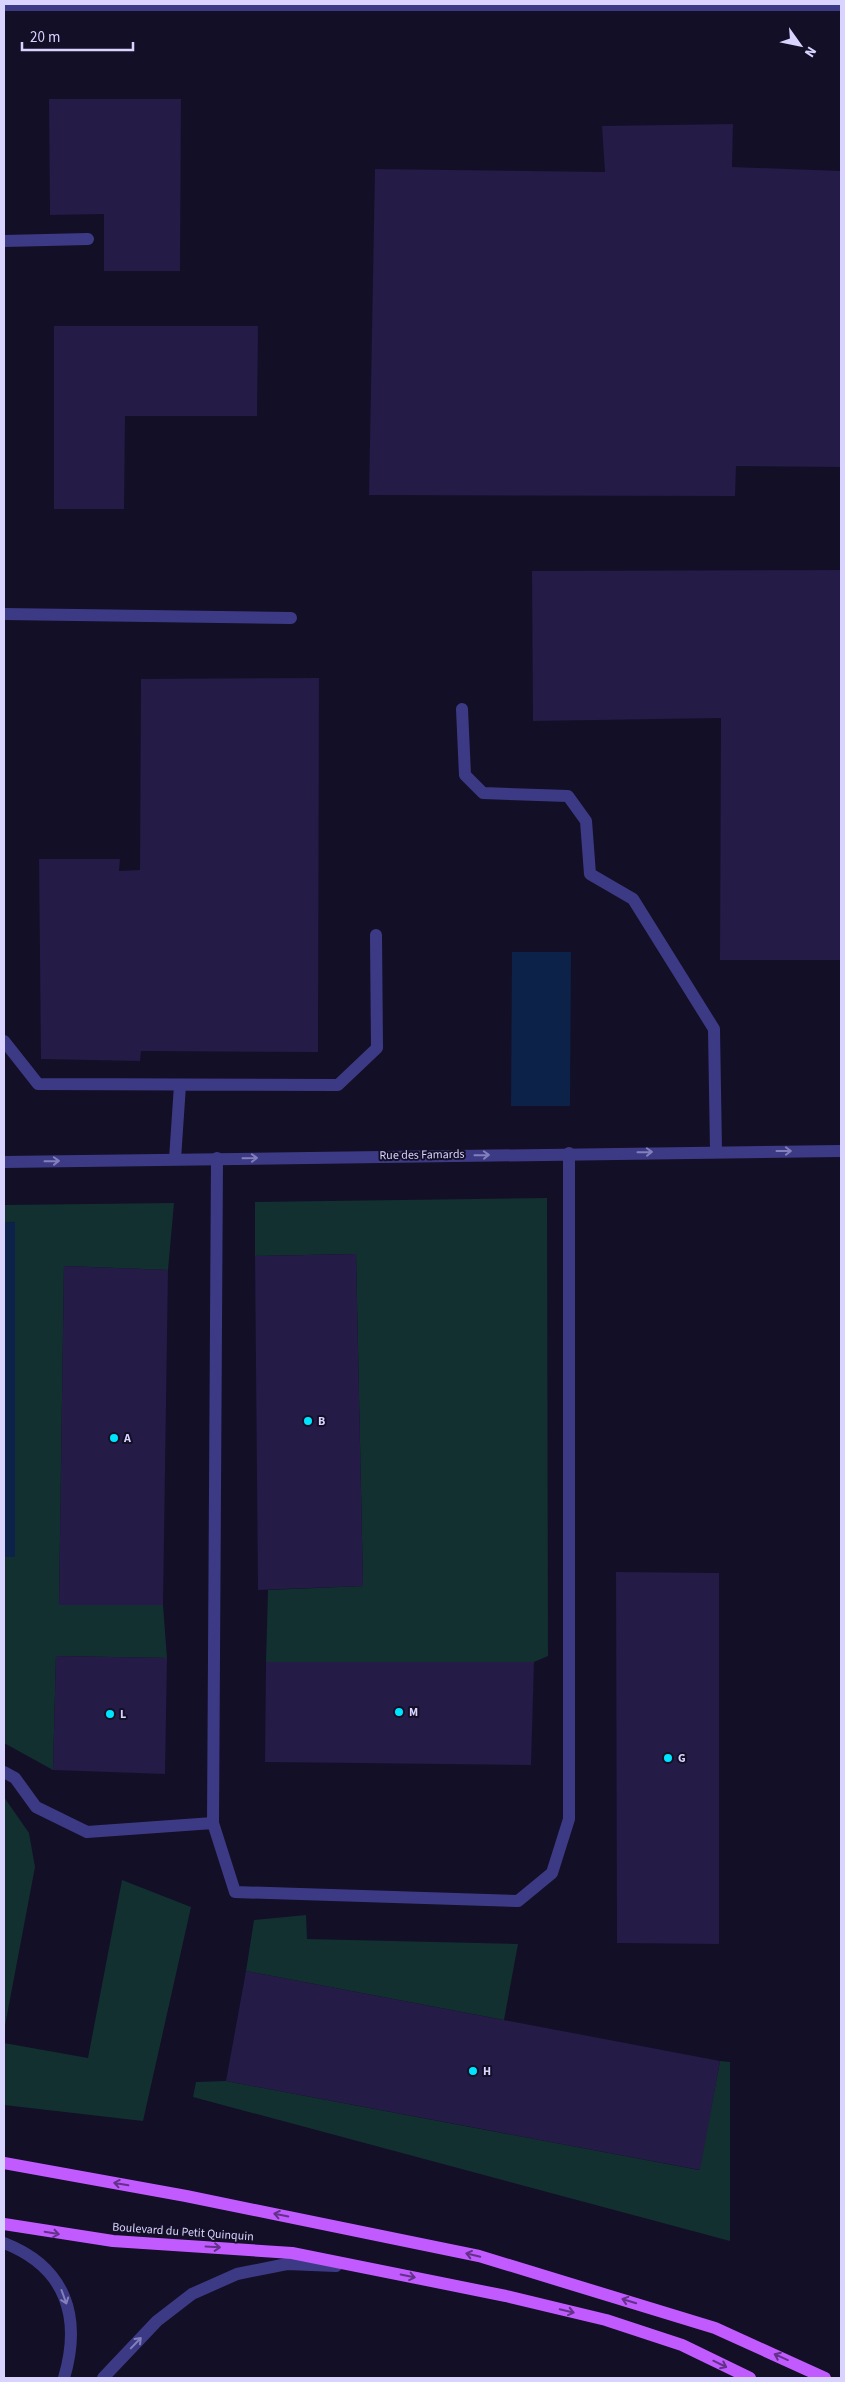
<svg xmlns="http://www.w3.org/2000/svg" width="845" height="2382" font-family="'Source Sans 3',sans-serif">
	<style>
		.green { fill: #12302f }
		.water { fill: #0c2248 }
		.building { fill: #241b47 }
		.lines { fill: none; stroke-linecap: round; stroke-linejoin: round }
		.service { stroke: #3d3a85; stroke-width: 12 }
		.minor { stroke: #3d3a85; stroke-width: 12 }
		.primary { stroke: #c25bff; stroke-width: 12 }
		.oneway { stroke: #837fbc }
		.oneway2 { stroke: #623188 }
		.poi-dot { fill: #00e5ff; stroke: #130f26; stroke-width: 2 }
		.labels { text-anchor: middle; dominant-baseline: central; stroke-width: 4; stroke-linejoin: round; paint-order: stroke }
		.street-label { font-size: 12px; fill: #d9d4ff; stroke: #130f26 }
		.poi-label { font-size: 12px; font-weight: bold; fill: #d9d4ff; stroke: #130f26; text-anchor: start }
	</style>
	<rect width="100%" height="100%" fill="#130f26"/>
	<path class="green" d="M 547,1198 L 548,1656 L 534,1662 L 266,1662 L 268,1590 L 363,1586 L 356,1254 L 255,1256 L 255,1202 Z
		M 174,1203 L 168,1270 L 64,1266 L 59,1605 L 163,1605 L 167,1658 L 56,1656 L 53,1770 L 4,1743 L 4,1557 L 15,1557 L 15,1222 L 4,1223 L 4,1205 Z
		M 4,1797 L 29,1833 L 35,1867 L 4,2031 Z
		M 122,1880 L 191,1907 L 143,2121 L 4,2105 L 4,2043 L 88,2058 Z
		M 306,1915 L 307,1939 L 518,1944 L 504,2020 L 246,1971 L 254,1920 Z
		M 720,2061 L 730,2062 L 730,2241 L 193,2097 L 196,2082 L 226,2081 L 699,2170 Z"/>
	<path class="water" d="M 512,952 L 571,952 L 570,1106 L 511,1106 Z
		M 15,1222 L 15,1557 L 4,1557 L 4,1223 Z"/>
	<path class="building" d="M 49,99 L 181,99 L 180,271 L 104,271 L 104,214 L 50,215 Z
		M 733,124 L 732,167 L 841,171 L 841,467 L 736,466 L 735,496 L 369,495 L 375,169 L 605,172 L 602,126 Z
		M 54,326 L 258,326 L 257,416 L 125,416 L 124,509 L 54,509 Z
		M 841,570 L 841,960 L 720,960 L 721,718 L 533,721 L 532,571 Z
		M 319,678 L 318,1052 L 141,1051 L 140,1061 L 41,1059 L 39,859 L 120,859 L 119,871 L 140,870 L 141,679 Z
		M 356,1254 L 363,1586 L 258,1590 L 255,1256 Z
		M 64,1266 L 168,1270 L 163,1605 L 59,1605 Z
		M 616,1572 L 719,1573 L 719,1944 L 617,1943 Z
		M 56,1656 L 167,1658 L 165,1774 L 53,1770 Z
		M 266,1662 L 534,1662 L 531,1765 L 265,1762 Z
		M 246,1971 L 720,2061 L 700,2170 L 226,2081 Z"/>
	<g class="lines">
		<path class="service" d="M 4,241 L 88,239
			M 4,614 L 291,618
			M 462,709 L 465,775 L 483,793 L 568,796 L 586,821 L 590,874 L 633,899 L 714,1029 L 716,1151
			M 4,1041 L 38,1084 L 338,1085 L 377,1048 L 376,935
			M 175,1159 L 180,1085
			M 4,1772 L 15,1778 L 36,1807 L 87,1832 L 213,1823 L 217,1158
			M 213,1823 L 235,1892 L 518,1901 L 552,1873 L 569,1819 L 569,1153"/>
		<path class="minor" d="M 4,5 L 841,5
			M 4,1162 L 841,1151
			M 4,2243 C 66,2267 82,2317 64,2378
			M 103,2378 L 157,2321 L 192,2294 L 237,2274 L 287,2264 L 336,2266"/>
		<path class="primary" d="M 4,2163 L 186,2196 L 479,2256 L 715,2328 L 825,2378
			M 4,2224 L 113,2241 L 292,2253 L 506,2296 L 606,2320 L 682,2345 L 750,2378"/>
	</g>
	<defs><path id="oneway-shaft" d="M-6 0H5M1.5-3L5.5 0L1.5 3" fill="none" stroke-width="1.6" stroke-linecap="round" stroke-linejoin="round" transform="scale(1.25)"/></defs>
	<g class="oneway">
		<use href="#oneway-shaft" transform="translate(784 1151)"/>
		<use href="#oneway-shaft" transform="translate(645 1152) rotate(-1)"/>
		<use href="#oneway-shaft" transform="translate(482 1155) rotate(-1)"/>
		<use href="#oneway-shaft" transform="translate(250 1158) rotate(-1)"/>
		<use href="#oneway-shaft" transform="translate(52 1161) rotate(-1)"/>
		<use href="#oneway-shaft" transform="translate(64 2297) rotate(70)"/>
		<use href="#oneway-shaft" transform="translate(136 2343) rotate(-46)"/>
	</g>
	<g class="oneway2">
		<use href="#oneway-shaft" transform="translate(121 2184) rotate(-170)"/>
		<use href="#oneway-shaft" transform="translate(281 2215) rotate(-169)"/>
		<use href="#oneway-shaft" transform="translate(52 2233) rotate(10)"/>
		<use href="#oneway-shaft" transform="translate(213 2247) rotate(3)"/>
		<use href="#oneway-shaft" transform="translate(473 2255) rotate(-167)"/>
		<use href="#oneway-shaft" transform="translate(408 2276) rotate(11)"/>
		<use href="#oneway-shaft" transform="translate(629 2301) rotate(-163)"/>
		<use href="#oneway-shaft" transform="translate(567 2311) rotate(13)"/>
		<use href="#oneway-shaft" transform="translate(781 2357) rotate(-156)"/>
		<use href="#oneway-shaft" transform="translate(720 2364) rotate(26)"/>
	</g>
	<g class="poi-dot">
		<circle cx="308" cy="1421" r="5"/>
		<circle cx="114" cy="1438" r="5"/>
		<circle cx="399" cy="1712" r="5"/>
		<circle cx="110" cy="1714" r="5"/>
		<circle cx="668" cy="1758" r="5"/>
		<circle cx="473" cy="2071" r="5"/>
	</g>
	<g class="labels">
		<g class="street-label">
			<text transform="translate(422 1155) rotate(-1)">Rue des Famards</text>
			<text transform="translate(183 2232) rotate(4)">Boulevard du Petit Quinquin</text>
		</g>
		<g class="poi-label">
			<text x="318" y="1421">B</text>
			<text x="124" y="1438">A</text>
			<text x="409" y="1712">M</text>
			<text x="120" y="1714">L</text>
			<text x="678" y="1758">G</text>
			<text x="483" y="2071">H</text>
		</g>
	</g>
	<rect width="845" height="2382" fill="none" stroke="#d9d4ff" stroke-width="10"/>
	<g transform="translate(800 45) rotate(123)" stroke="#130f26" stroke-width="4" paint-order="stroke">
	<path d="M0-4L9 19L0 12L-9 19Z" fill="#d9d4ff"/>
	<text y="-8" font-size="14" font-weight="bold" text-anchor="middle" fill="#d9d4ff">N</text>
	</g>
	<path d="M22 42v8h111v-8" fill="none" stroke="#d9d4ff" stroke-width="2.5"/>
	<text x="30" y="42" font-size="15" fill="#d9d4ff" stroke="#130f26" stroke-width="4" paint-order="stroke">20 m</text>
</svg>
